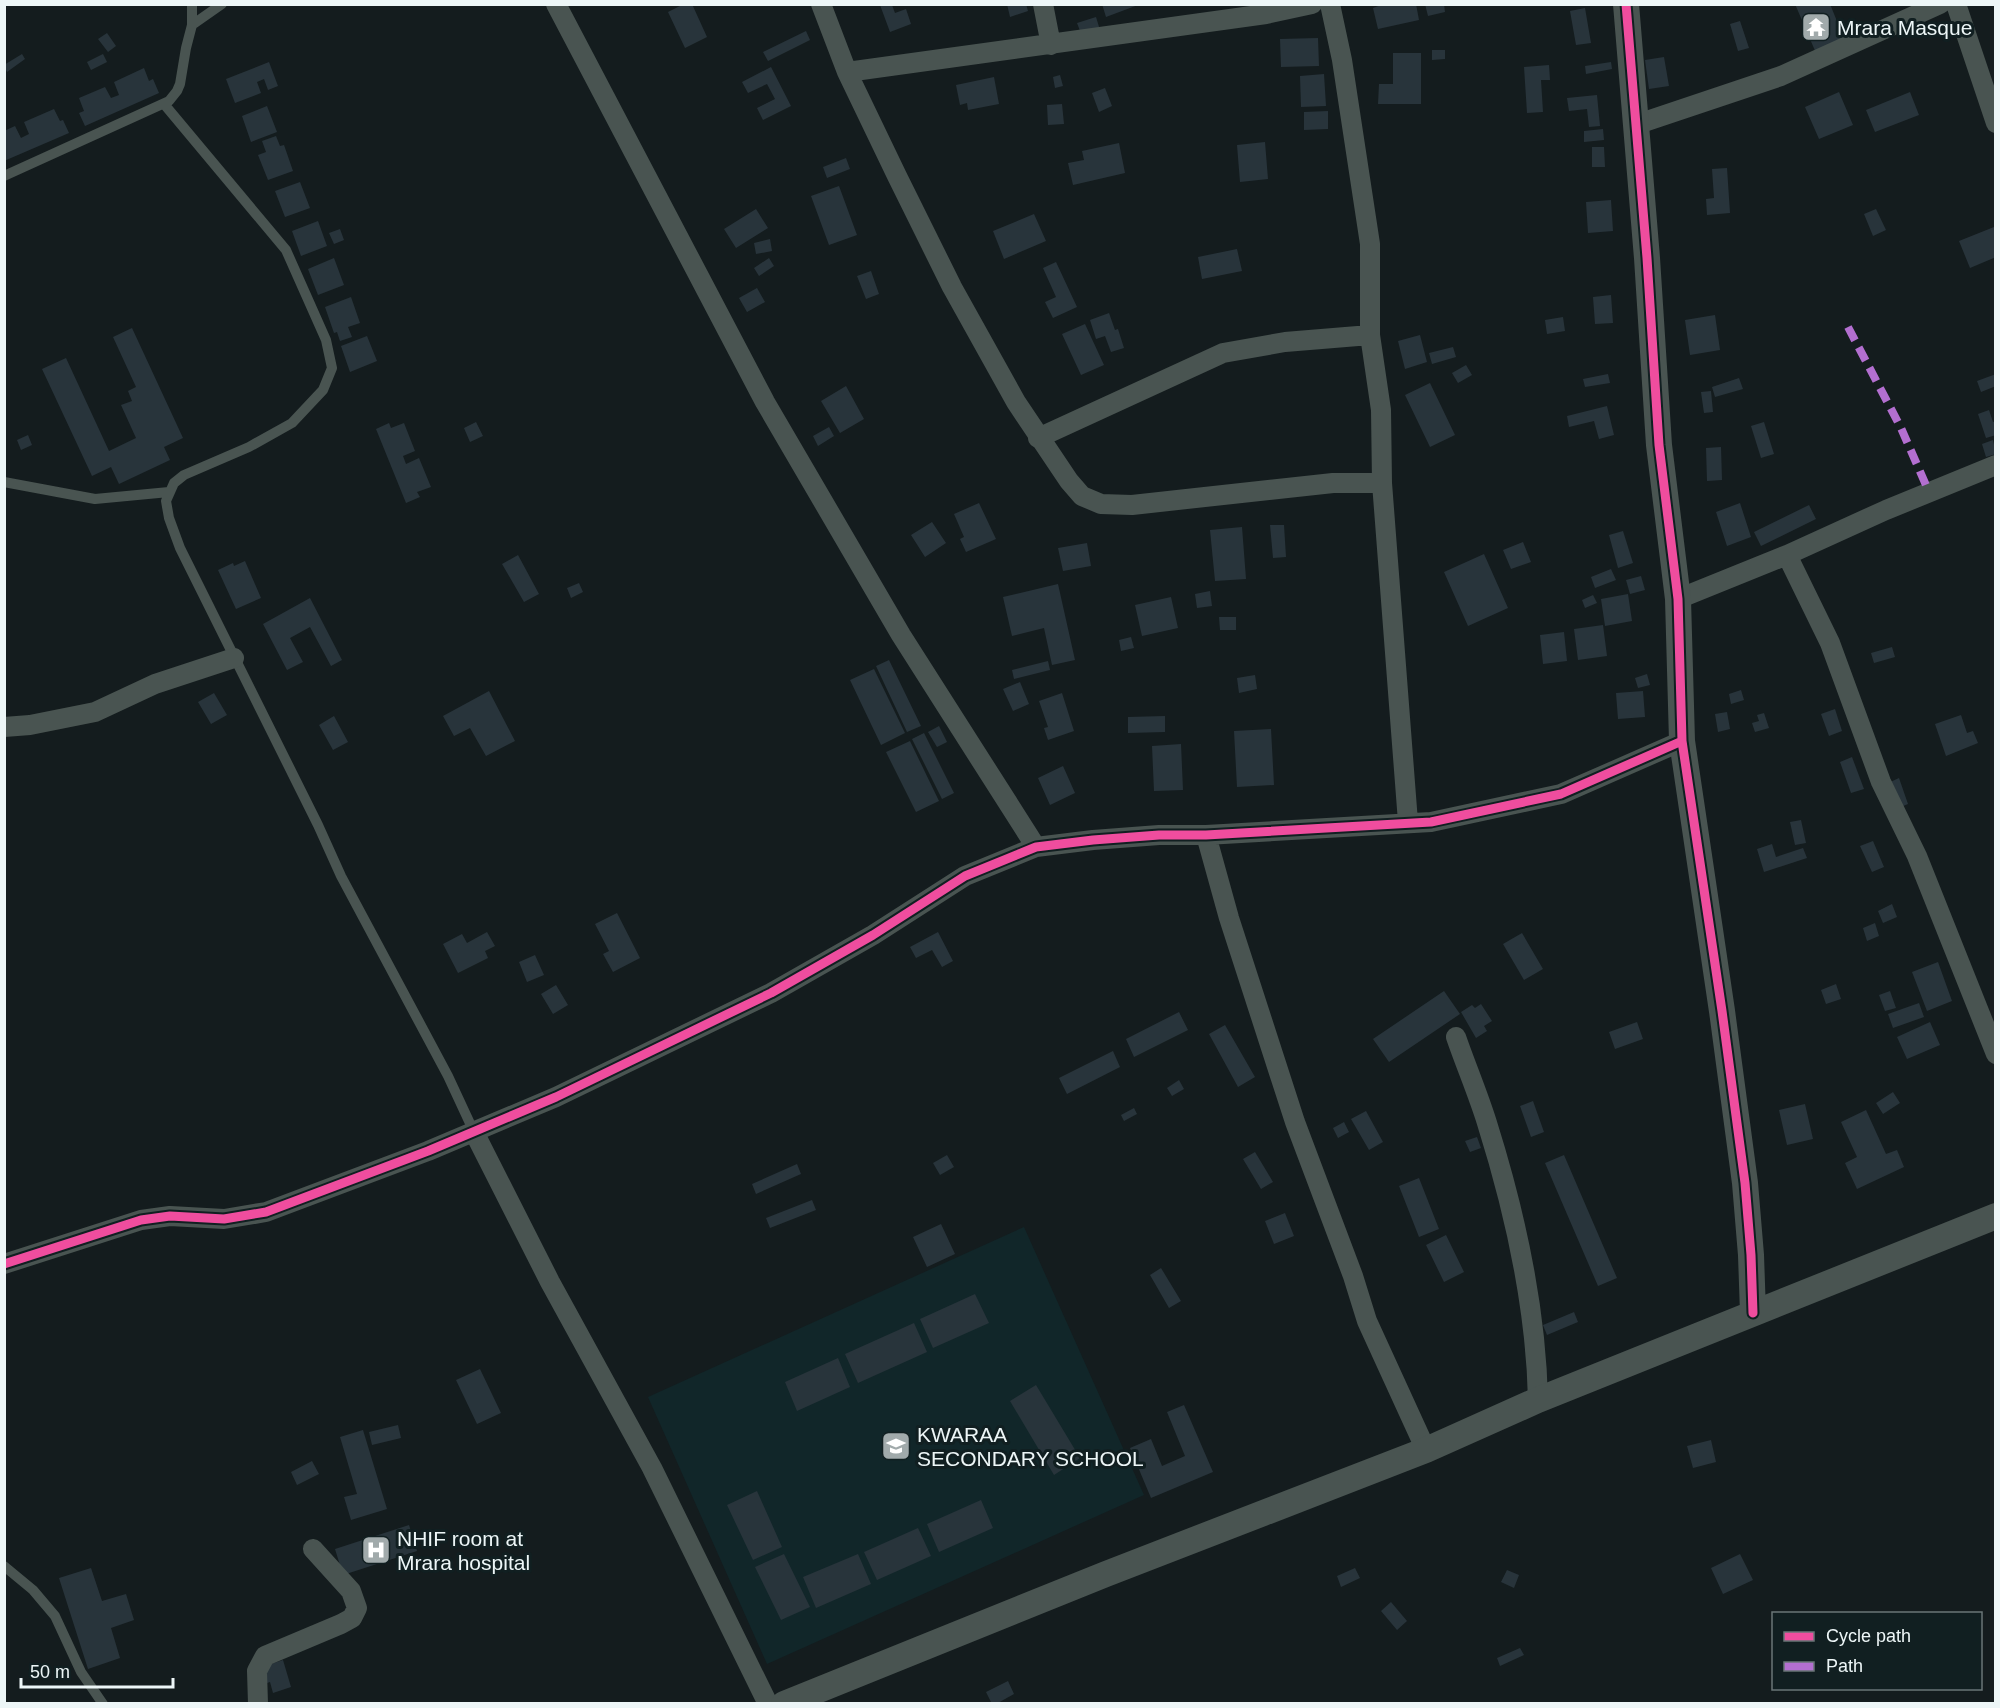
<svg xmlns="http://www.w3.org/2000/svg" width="2000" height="1708" font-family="Helvetica,sans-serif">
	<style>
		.built { fill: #112629 }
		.building { fill: #28343b }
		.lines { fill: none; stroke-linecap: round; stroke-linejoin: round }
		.service { stroke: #495451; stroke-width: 10 }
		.minor { stroke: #495451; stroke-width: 20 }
		.tertiary { stroke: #495451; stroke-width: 26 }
		.quiet { stroke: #b36fd0; stroke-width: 8; stroke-dasharray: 15 8; stroke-linecap: butt }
		.cycleway-casing { stroke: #111f21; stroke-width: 13 }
		.cycleway { stroke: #ef4d9e; stroke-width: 9 }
		.labels { text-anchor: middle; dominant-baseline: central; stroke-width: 6; stroke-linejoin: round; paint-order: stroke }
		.poi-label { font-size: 21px; fill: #edf6f7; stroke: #111f21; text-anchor: start }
	</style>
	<rect width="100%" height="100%" fill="#141c1e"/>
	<path class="built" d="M 1024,1227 L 1144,1495 L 767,1664 L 648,1397 Z"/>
	<path class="building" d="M 684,4 L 692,4 L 707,37 L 685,48 L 668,12 Z
		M 1007,4 L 1026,4 L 1028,11 L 1010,17 Z
		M 1102,4 L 1138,4 L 1138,5 L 1106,17 Z
		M 1384,4 L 1416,4 L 1419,20 L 1378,29 L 1373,8 Z
		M 1425,4 L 1444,4 L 1445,12 L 1428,16 Z
		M 1795,4 L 1830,4 L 1845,41 L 1816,53 Z
		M 880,5 L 892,5 L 895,13 L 906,9 L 911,24 L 890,32 Z
		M 1585,8 L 1591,43 L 1576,45 L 1570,11 Z
		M 1096,17 L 1100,30 L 1082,36 L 1077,23 Z
		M 1740,21 L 1749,48 L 1738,51 L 1730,24 Z
		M 806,31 L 810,40 L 768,61 L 763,52 Z
		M 107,33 L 116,46 L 108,52 L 98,39 Z
		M 1318,38 L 1319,66 L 1281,67 L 1280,39 Z
		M 1432,50 L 1445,50 L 1445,59 L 1432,60 Z
		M 1393,53 L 1421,53 L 1421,104 L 1378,104 L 1379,84 L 1393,84 Z
		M 22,54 L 25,59 L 7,72 L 4,65 Z
		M 103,54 L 107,62 L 91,70 L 87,62 Z
		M 1664,57 L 1669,86 L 1649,89 L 1645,60 Z
		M 269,62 L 278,86 L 268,90 L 264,79 L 257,82 L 261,93 L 235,103 L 226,79 Z
		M 1611,62 L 1612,69 L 1586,74 L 1585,66 Z
		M 1549,65 L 1550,80 L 1541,80 L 1543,112 L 1527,113 L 1524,67 Z
		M 771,67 L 791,106 L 763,120 L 757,108 L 775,99 L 767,84 L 748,93 L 742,82 Z
		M 144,68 L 149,81 L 153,79 L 159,93 L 85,126 L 79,113 L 84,111 L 79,98 L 105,87 L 111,98 L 119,95 L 114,82 Z
		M 1324,74 L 1326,106 L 1301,107 L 1300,76 Z
		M 1060,75 L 1063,86 L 1055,88 L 1053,77 Z
		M 994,77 L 999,104 L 968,110 L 967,103 L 960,105 L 956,85 Z
		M 1105,88 L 1112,106 L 1099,112 L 1092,93 Z
		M 1839,92 L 1853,125 L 1819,139 L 1805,107 Z
		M 1910,92 L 1919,115 L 1875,132 L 1866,110 Z
		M 1597,95 L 1600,126 L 1589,127 L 1587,109 L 1569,111 L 1567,98 Z
		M 1062,104 L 1064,124 L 1048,125 L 1047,105 Z
		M 267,106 L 277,132 L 251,142 L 242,116 Z
		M 54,109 L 60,121 L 63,120 L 69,133 L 4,161 L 4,131 L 15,126 L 21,138 L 29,134 L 24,122 Z
		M 1328,111 L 1328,129 L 1304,130 L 1304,112 Z
		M 1603,129 L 1604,140 L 1584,142 L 1584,131 Z
		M 276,136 L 280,146 L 284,145 L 293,171 L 268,180 L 258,155 L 266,152 L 262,141 Z
		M 1265,142 L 1268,179 L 1240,182 L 1237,145 Z
		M 1119,143 L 1125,173 L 1073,185 L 1068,163 L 1084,160 L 1082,151 Z
		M 1592,147 L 1604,147 L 1605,167 L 1592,167 Z
		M 846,158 L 850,169 L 827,178 L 823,167 Z
		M 1727,168 L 1730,213 L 1707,215 L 1706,199 L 1714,198 L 1712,169 Z
		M 300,182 L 310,208 L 285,217 L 275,191 Z
		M 839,186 L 857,235 L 829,245 L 811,196 Z
		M 1611,200 L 1613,231 L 1588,233 L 1586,202 Z
		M 756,209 L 768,228 L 736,248 L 724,229 Z
		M 1876,209 L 1886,230 L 1873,236 L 1864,214 Z
		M 1034,214 L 1046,241 L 1004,259 L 993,231 Z
		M 318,221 L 327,246 L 301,256 L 292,231 Z
		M 1994,227 L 1996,257 L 1970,268 L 1959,241 Z
		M 340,229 L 344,240 L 334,244 L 329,233 Z
		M 770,239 L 772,251 L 756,254 L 754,243 Z
		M 1237,249 L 1242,271 L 1202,279 L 1198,257 Z
		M 334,258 L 344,285 L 318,295 L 308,269 Z
		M 769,258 L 774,266 L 759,276 L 754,268 Z
		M 1056,262 L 1077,307 L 1053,318 L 1045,302 L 1056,297 L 1043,268 Z
		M 871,271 L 879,294 L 866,299 L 857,276 Z
		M 757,288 L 765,302 L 747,312 L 739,298 Z
		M 1611,295 L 1613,323 L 1595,324 L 1593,297 Z
		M 351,297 L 360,323 L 348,327 L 352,337 L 340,341 L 337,332 L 334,333 L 325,307 Z
		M 1109,313 L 1115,330 L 1118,329 L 1124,348 L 1111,352 L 1105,336 L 1096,339 L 1090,320 Z
		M 1715,315 L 1720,350 L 1690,355 L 1685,320 Z
		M 1563,317 L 1565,331 L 1547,334 L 1545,320 Z
		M 1085,324 L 1104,365 L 1081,375 L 1062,334 Z
		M 132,328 L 183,438 L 164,447 L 170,460 L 119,484 L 111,467 L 92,476 L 42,369 L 66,358 L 109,451 L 136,438 L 121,405 L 132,401 L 128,391 L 136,387 L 113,337 Z
		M 1420,335 L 1427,362 L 1405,369 L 1398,341 Z
		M 367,336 L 377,361 L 350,372 L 341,346 Z
		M 1453,347 L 1456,357 L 1432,364 L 1429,353 Z
		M 1466,365 L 1472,375 L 1458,383 L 1452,373 Z
		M 1608,374 L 1610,383 L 1585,387 L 1583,379 Z
		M 1996,374 L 1996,386 L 1981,392 L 1977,381 Z
		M 1739,378 L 1743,389 L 1715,397 L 1712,387 Z
		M 1430,383 L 1455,435 L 1430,447 L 1405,395 Z
		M 846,386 L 864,419 L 840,433 L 821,401 Z
		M 1711,391 L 1713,412 L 1704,413 L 1701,392 Z
		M 1607,406 L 1614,435 L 1599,439 L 1594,421 L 1569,427 L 1567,416 Z
		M 1989,410 L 1993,422 L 1996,421 L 1996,435 L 1986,438 L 1978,414 Z
		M 476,422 L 483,436 L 470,442 L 464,428 Z
		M 1764,422 L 1774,454 L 1761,458 L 1751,426 Z
		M 389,423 L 391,428 L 404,423 L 415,451 L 403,456 L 406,464 L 419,458 L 431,487 L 417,492 L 420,497 L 406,503 L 376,429 Z
		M 829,427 L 834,436 L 818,446 L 813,436 Z
		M 28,435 L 32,445 L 21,450 L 17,440 Z
		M 1993,440 L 1996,454 L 1986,457 L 1982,444 Z
		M 1721,447 L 1722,480 L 1707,481 L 1706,448 Z
		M 979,503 L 996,539 L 966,552 L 960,539 L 964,537 L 954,514 Z
		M 1740,503 L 1751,537 L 1727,546 L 1716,512 Z
		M 1809,505 L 1816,519 L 1761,546 L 1754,532 Z
		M 932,522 L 946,543 L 925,557 L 911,535 Z
		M 1270,525 L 1284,525 L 1286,557 L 1273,558 Z
		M 1242,527 L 1246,579 L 1215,581 L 1210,530 Z
		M 1623,531 L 1633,563 L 1618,568 L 1609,535 Z
		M 1523,542 L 1531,562 L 1511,569 L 1503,550 Z
		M 1087,543 L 1091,566 L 1063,571 L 1058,548 Z
		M 1484,554 L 1508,608 L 1468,626 L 1444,572 Z
		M 518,555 L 539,594 L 524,602 L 502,564 Z
		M 245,561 L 261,598 L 236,609 L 218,570 L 233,563 L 234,566 Z
		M 1611,569 L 1616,580 L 1595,588 L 1591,577 Z
		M 1641,576 L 1645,590 L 1630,594 L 1626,580 Z
		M 579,583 L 583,592 L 571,598 L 567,588 Z
		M 1058,584 L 1075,660 L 1052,665 L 1044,628 L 1012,636 L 1003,597 Z
		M 1210,591 L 1212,606 L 1197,608 L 1195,594 Z
		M 1628,594 L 1632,621 L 1605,626 L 1601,599 Z
		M 1593,595 L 1597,603 L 1585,608 L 1582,600 Z
		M 1171,597 L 1178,628 L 1142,636 L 1135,605 Z
		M 310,598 L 342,660 L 331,666 L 310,627 L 290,638 L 303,662 L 287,670 L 263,624 Z
		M 1219,617 L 1236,617 L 1236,630 L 1220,630 Z
		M 1603,625 L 1607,656 L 1578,660 L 1574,629 Z
		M 1564,632 L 1567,661 L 1543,664 L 1540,635 Z
		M 1131,637 L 1134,648 L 1121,651 L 1119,640 Z
		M 1892,647 L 1895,657 L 1874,663 L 1871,653 Z
		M 889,660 L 921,726 L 907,732 L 876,666 Z
		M 1048,661 L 1050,670 L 1014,679 L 1012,670 Z
		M 874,669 L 905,733 L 881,745 L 850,680 Z
		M 1647,674 L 1650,685 L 1638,688 L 1635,678 Z
		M 1255,675 L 1257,689 L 1239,693 L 1237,678 Z
		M 1020,682 L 1029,704 L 1013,711 L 1003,689 Z
		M 1741,690 L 1744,700 L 1731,704 L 1729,694 Z
		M 489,691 L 515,741 L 486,756 L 470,728 L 454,736 L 443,716 Z
		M 1643,691 L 1645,717 L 1618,719 L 1616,693 Z
		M 214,693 L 227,715 L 211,724 L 198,702 Z
		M 1062,693 L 1074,731 L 1048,740 L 1044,728 L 1048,727 L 1039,701 Z
		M 1835,709 L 1842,731 L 1829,736 L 1821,714 Z
		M 1727,712 L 1730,729 L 1718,732 L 1715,714 Z
		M 1764,713 L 1769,728 L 1755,732 L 1752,723 L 1759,721 L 1757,715 Z
		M 1961,715 L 1967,733 L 1973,731 L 1978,743 L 1946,756 L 1935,724 Z
		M 334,716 L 348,742 L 333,750 L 319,725 Z
		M 1165,716 L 1165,732 L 1128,733 L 1128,717 Z
		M 939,726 L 947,742 L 937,747 L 928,732 Z
		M 1271,729 L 1274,785 L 1237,787 L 1234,731 Z
		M 924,733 L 954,793 L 942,799 L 912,739 Z
		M 910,741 L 939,801 L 916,812 L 886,752 Z
		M 1181,744 L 1183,790 L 1154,791 L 1152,746 Z
		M 1852,757 L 1864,789 L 1851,793 L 1840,762 Z
		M 1063,766 L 1075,793 L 1050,805 L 1038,778 Z
		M 1899,778 L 1908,804 L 1896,809 L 1886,784 Z
		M 1801,820 L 1806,843 L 1795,845 L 1790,822 Z
		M 1873,841 L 1884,867 L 1872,872 L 1860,846 Z
		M 1772,844 L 1776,857 L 1803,848 L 1807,858 L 1764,872 L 1757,849 Z
		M 1892,904 L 1897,917 L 1883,923 L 1878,911 Z
		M 617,913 L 640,958 L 613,972 L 603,954 L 609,951 L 595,924 Z
		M 1875,923 L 1879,936 L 1867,941 L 1863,928 Z
		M 487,932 L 495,946 L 485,951 L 488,958 L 458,973 L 443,944 L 462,934 L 467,943 Z
		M 938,932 L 953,961 L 942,967 L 932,950 L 916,958 L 910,947 Z
		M 1522,933 L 1543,969 L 1524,980 L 1503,944 Z
		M 535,955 L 544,975 L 527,982 L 519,962 Z
		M 1938,962 L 1952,1001 L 1927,1011 L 1912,972 Z
		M 1836,984 L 1841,999 L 1826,1004 L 1821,990 Z
		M 556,985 L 568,1005 L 553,1014 L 541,994 Z
		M 1444,991 L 1460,1014 L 1389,1062 L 1373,1039 Z
		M 1890,991 L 1896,1008 L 1885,1011 L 1879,995 Z
		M 1919,1003 L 1924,1017 L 1893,1028 L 1888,1014 Z
		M 1481,1004 L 1492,1021 L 1484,1026 L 1487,1031 L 1476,1038 L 1461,1012 L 1472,1005 L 1475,1008 Z
		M 1179,1012 L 1188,1030 L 1134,1057 L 1126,1039 Z
		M 1637,1022 L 1643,1039 L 1615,1049 L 1609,1032 Z
		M 1930,1022 L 1940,1045 L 1907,1059 L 1897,1037 Z
		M 1225,1025 L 1255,1077 L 1238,1087 L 1209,1034 Z
		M 1113,1051 L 1120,1067 L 1067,1094 L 1059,1078 Z
		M 1179,1080 L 1184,1089 L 1172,1096 L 1167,1088 Z
		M 1893,1092 L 1900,1103 L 1883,1114 L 1876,1103 Z
		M 1533,1101 L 1544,1132 L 1531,1137 L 1520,1106 Z
		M 1805,1104 L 1813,1139 L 1787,1145 L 1779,1110 Z
		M 1134,1108 L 1137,1114 L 1124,1121 L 1121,1115 Z
		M 1866,1110 L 1886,1154 L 1897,1150 L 1904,1167 L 1857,1189 L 1845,1163 L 1857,1157 L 1841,1122 Z
		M 1366,1111 L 1383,1142 L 1369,1150 L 1351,1119 Z
		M 1344,1122 L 1349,1132 L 1338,1138 L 1333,1128 Z
		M 1477,1137 L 1481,1148 L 1470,1152 L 1465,1141 Z
		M 1255,1152 L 1273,1182 L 1261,1189 L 1243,1159 Z
		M 947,1155 L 954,1167 L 940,1175 L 933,1163 Z
		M 1564,1155 L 1617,1278 L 1598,1286 L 1545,1163 Z
		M 797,1164 L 801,1174 L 756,1194 L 752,1184 Z
		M 1419,1178 L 1439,1229 L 1419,1237 L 1399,1186 Z
		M 812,1200 L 816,1210 L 770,1228 L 766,1218 Z
		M 1285,1213 L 1294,1236 L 1274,1244 L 1265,1221 Z
		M 941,1224 L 955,1254 L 927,1267 L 913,1237 Z
		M 1446,1235 L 1464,1272 L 1444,1282 L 1426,1245 Z
		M 1161,1268 L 1181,1301 L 1169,1308 L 1150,1275 Z
		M 975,1294 L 989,1323 L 933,1348 L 920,1319 Z
		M 1574,1312 L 1578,1322 L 1547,1335 L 1543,1325 Z
		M 914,1323 L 927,1352 L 858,1383 L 845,1354 Z
		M 838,1358 L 850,1387 L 797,1411 L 785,1382 Z
		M 480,1369 L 501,1413 L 477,1424 L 456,1380 Z
		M 1036,1385 L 1080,1458 L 1054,1475 L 1010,1401 Z
		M 1184,1405 L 1213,1472 L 1151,1498 L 1130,1448 L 1151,1439 L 1162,1466 L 1185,1456 L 1167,1412 Z
		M 398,1425 L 401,1438 L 372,1445 L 369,1432 Z
		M 363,1430 L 387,1509 L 351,1520 L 344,1497 L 357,1494 L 340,1437 Z
		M 1711,1440 L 1716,1462 L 1693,1468 L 1687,1446 Z
		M 312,1461 L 319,1474 L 297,1485 L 291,1472 Z
		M 757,1491 L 782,1547 L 753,1560 L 727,1505 Z
		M 981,1500 L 993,1528 L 939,1552 L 927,1524 Z
		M 409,1525 L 417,1551 L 343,1575 L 335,1549 Z
		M 918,1528 L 931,1556 L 877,1580 L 864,1552 Z
		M 784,1554 L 810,1607 L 781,1620 L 755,1567 Z
		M 858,1554 L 871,1584 L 816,1608 L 803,1577 Z
		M 1740,1554 L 1753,1580 L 1723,1594 L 1711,1568 Z
		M 91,1568 L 102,1601 L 126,1594 L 134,1620 L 111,1628 L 120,1658 L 88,1669 L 59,1578 Z
		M 1355,1568 L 1360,1578 L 1341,1587 L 1337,1576 Z
		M 1507,1570 L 1519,1575 L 1514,1588 L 1501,1582 Z
		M 1391,1602 L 1407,1621 L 1397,1630 L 1381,1611 Z
		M 1520,1648 L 1524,1655 L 1500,1666 L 1497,1658 Z
		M 283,1660 L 291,1687 L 273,1693 L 270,1682 L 264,1684 L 261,1675 L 267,1673 L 265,1666 Z
		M 1008,1681 L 1014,1694 L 996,1704 L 992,1704 L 986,1692 Z"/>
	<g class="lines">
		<path class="service" d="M 192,25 L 222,4
			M 164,104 L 286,250 L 326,340 L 332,368 L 323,390 L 292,423 L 249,447 L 184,475 L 174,483 L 166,501 L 169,518 L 180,548 L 318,825 L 341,876 L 448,1076 L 474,1132
			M 4,176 L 169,101 L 177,91 L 180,84 L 186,48 L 192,25 L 192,4
			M 4,482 L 95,499 L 169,492
			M 4,1566 L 33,1590 L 55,1616 L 81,1672 L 103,1704"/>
		<path class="minor" d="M 556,4 L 765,402 L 901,635 L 1036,847
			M 821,4 L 847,72 L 897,176 L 952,287 L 1016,402 L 1069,481 L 1082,496 L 1101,504 L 1132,505 L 1333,483 L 1382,483
			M 1043,4 L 1051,45
			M 1330,4 L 1342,60 L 1370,244 L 1370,335 L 1381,410 L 1382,483 L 1408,822
			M 1956,4 L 1996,123
			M 847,72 L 1266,14 L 1312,4
			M 1635,125 L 1781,76 L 1940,4
			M 1038,438 L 1223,353 L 1285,342 L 1370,335
			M 1787,555 L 1830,643 L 1881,782 L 1917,856 L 1996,1054
			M 1678,599 L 1787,555 L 1886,510 L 1996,465
			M 4,727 L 30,725 L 95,712 L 155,684 L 234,658
			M 1206,835 L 1229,918 L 1295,1122 L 1353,1276 L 1367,1321 L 1426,1450
			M 1456,1037 C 1466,1066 1478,1094 1487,1123 C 1515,1212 1536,1306 1538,1400
			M 474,1132 L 550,1282 L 652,1468 L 768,1704
			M 4,1264 L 141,1220 L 170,1216 L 224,1219 L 266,1212 L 428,1151 L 556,1097 L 771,993 L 873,935 L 965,876 L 1036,847 L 1093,840 L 1159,835 L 1206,835 L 1431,822 L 1561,794 L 1682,741
			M 258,1704 L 257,1671 L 265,1656 L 341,1624 L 352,1618 L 357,1608 L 351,1591 L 313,1549"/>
		<path class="tertiary" d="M 1626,4 L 1647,258 L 1659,445 L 1678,599 L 1682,741 L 1722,1011 L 1745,1183 L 1751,1255 L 1753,1313
			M 784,1704 L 1106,1574 L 1426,1450 L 1538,1400 L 1996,1216"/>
		<path class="quiet" d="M 1848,327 L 1901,428 L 1929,492"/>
		<g class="cycleway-casing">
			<path id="cycleway" d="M 1626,4 L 1647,258 L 1659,445 L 1678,599 L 1682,741 L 1722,1011 L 1745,1183 L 1751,1255 L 1753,1313
				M 4,1264 L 141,1220 L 170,1216 L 224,1219 L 266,1212 L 428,1151 L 556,1097 L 771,993 L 873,935 L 965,876 L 1036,847 L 1093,840 L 1159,835 L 1206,835 L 1431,822 L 1561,794 L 1682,741"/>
		</g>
		<use href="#cycleway" class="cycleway"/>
	</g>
	<defs>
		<g id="temple-square" transform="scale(1.5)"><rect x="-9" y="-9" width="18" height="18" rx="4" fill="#a1aaab" stroke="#111f21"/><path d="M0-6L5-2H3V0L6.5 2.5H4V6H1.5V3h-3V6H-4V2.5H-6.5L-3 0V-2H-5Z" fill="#fff"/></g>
		<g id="school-square" transform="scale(1.5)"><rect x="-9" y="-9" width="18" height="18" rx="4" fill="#a1aaab" stroke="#111f21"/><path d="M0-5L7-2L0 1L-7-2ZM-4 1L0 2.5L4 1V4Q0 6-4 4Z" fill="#fff"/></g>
		<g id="hospital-square" transform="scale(1.5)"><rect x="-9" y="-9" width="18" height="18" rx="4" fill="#a1aaab" stroke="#111f21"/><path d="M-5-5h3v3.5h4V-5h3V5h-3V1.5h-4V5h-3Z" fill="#fff"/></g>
	</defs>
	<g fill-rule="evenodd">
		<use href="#temple-square" x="1816" y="27"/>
		<use href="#school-square" x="896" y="1446"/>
		<use href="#hospital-square" x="376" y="1550"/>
	</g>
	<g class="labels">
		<g class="poi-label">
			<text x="1837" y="27">Mrara Masque</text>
			<text x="917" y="1434">KWARAA<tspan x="917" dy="24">SECONDARY SCHOOL</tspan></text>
			<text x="397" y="1538">NHIF room at<tspan x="397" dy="24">Mrara hospital</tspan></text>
		</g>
	</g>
	<rect width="2000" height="1708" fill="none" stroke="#edf6f7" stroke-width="12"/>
	<rect x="1772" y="1612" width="210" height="78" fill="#111f21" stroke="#697577" stroke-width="1.5"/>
	<rect x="1784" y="1632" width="30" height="9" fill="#ef4d9e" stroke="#697577" stroke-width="1.5"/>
	<text x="1826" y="1642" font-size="18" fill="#edf6f7">Cycle path</text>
	<rect x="1784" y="1662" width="30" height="9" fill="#b36fd0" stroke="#697577" stroke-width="1.5"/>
	<text x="1826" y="1672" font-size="18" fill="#edf6f7">Path</text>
	<path d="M21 1678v9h152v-9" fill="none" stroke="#edf6f7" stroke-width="3"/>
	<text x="30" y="1678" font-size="18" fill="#edf6f7" stroke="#111f21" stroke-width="4.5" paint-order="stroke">50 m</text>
</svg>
